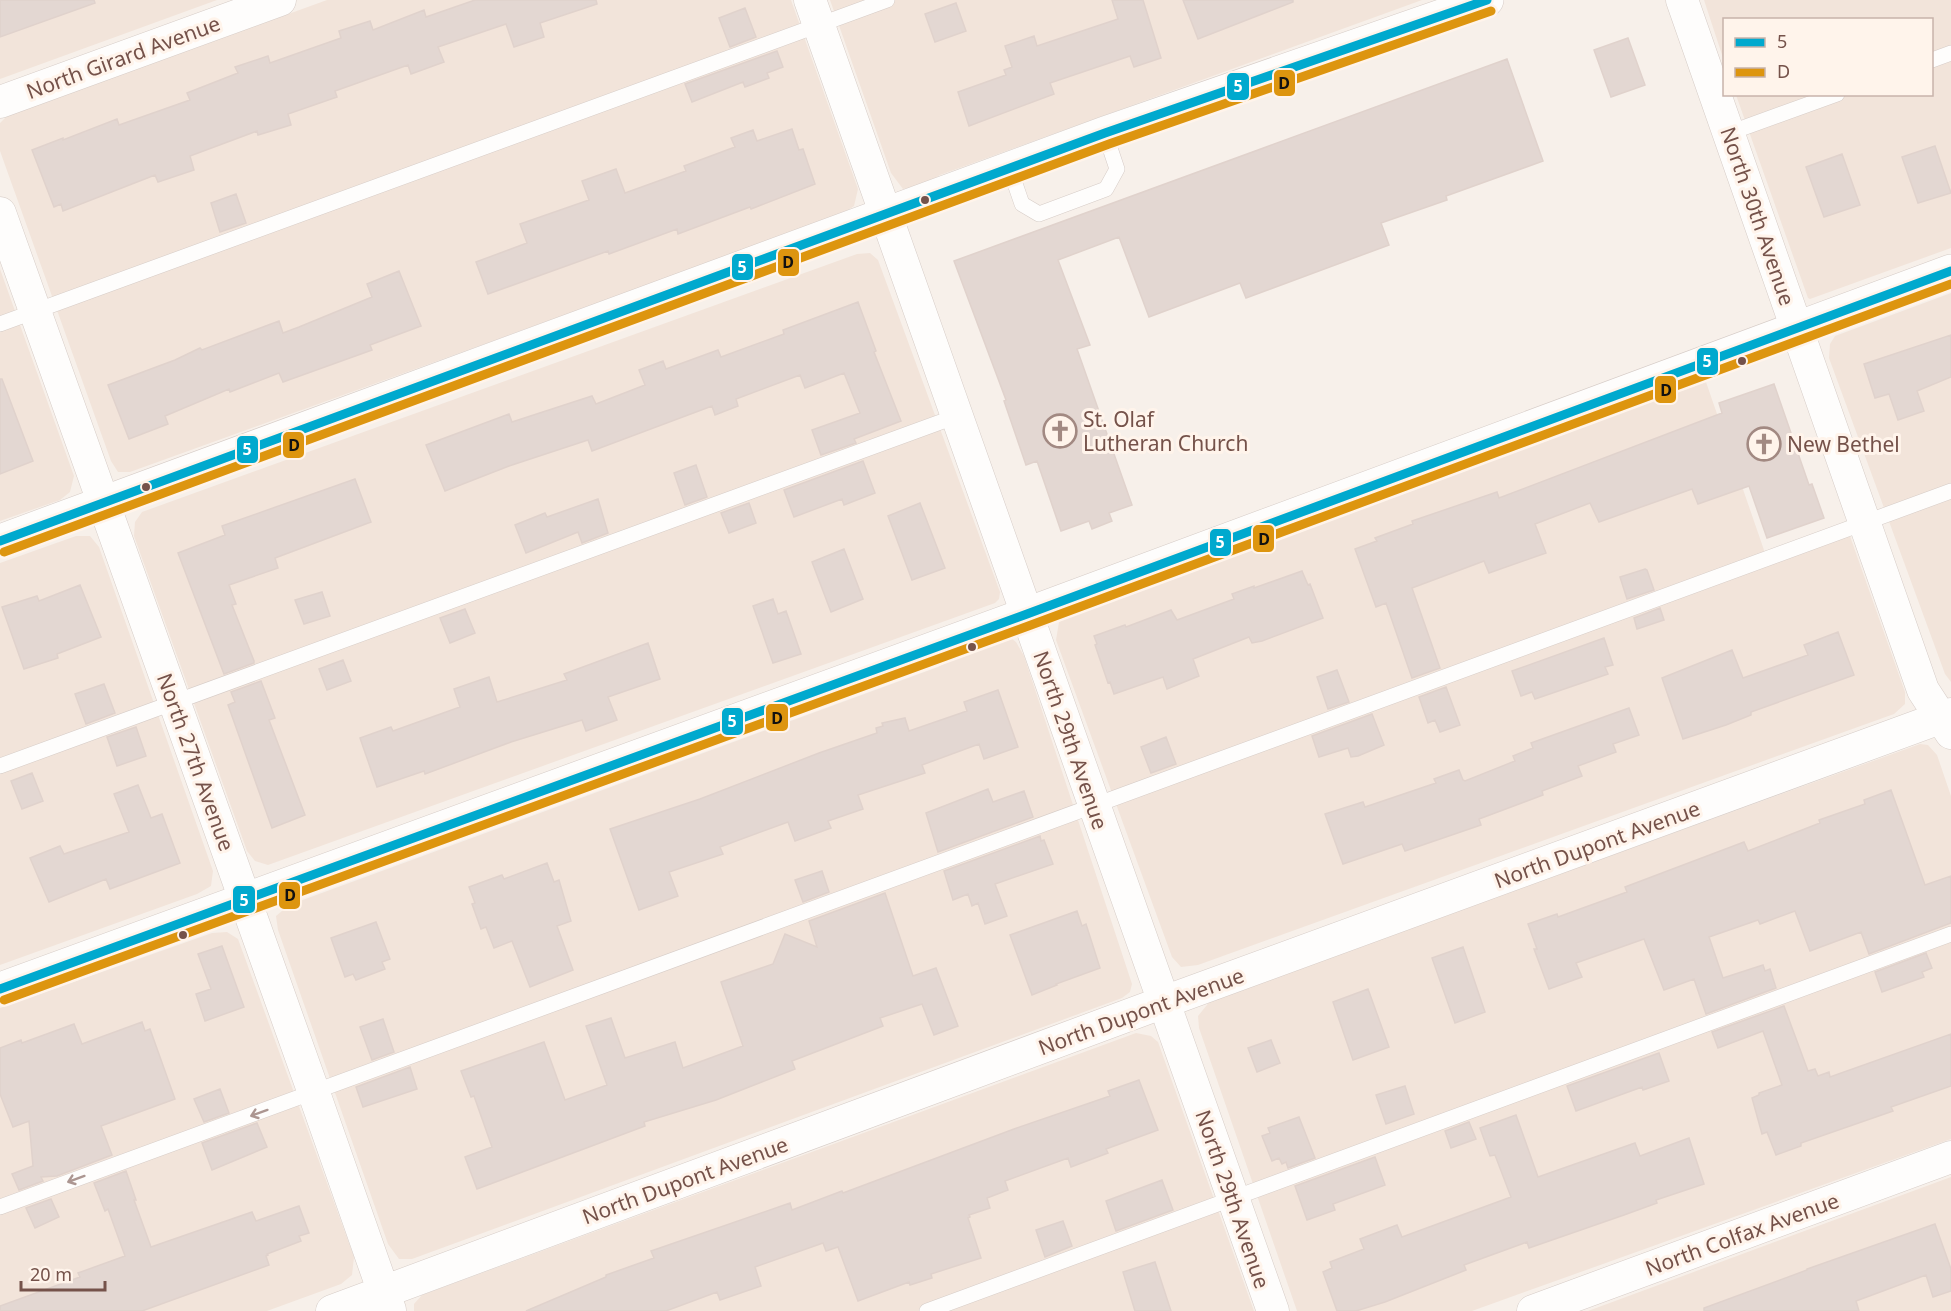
<svg xmlns="http://www.w3.org/2000/svg" width="1951" height="1311" font-family="'Noto Sans',sans-serif">
	<style>
		.residential { fill: #f2e4da }
		.building { fill: #e3d7d2; stroke: #e0d2cc; stroke-width: 1.5 }
		.lines { fill: none; stroke-linecap: round; stroke-linejoin: round }
		.service-casing { stroke: #d6ccc7; stroke-width: 16 }
		.minor-casing { stroke: #d6ccc7; stroke-width: 33 }
		.tertiary-casing { stroke: #d6ccc7; stroke-width: 34 }
		.service { stroke: #fefdfc; stroke-width: 15 }
		.minor { stroke: #fefdfc; stroke-width: 32 }
		.tertiary { stroke: #fefdfc; stroke-width: 33 }
		.bus-1-casing { stroke: #fff4eb; stroke-width: 14 }
		.bus-2-casing { stroke: #fff4eb; stroke-width: 14 }
		.bus-1 { stroke: #00a9ce; stroke-width: 9 }
		.bus-2 { stroke: #dd950f; stroke-width: 9 }
		.oneway { stroke: #ac9691 }
		.bus-dot { fill: #75524a; stroke: #fff4eb; stroke-width: 2 }
		.labels { text-anchor: middle; dominant-baseline: central; stroke-width: 6; stroke-linejoin: round; paint-order: stroke }
		.street-label { font-size: 21px; fill: #75524a; stroke: #fff4eb }
		.poi-label { font-size: 21px; fill: #75524a; stroke: #fff4eb; text-anchor: start }
		.line-badge { stroke: #fff4eb; stroke-width: 2 }
		.badge-label { font-size: 16px; text-anchor: middle; font-weight: bold; fill: #fff }
		.pale-badge-label { font-size: 16px; text-anchor: middle; font-weight: bold; fill: #111 }
	</style>
	<rect width="100%" height="100%" fill="#f7f0ea"/>
	<path class="residential" d="M 0,0 L 217,0 L 0,79 Z
		M 327,0 L 791,0 L 858,189 L 854,206 L 841,215 L 130,472 L 118,472 L 111,461 L 0,151 L 0,123 L 7,116 Z
		M 830,0 L 1422,0 L 940,175 L 922,186 L 903,189 L 891,173 Z
		M 1704,0 L 1951,0 L 1951,248 L 1810,299 L 1808,298 L 1736,95 L 1932,94 L 1932,20 L 1724,20 L 1724,61 Z
		M 870,253 L 878,260 L 1000,592 L 999,599 L 995,603 L 268,865 L 255,861 L 247,851 L 134,536 L 135,522 L 142,512 L 857,254 Z
		M 0,269 L 74,476 L 70,492 L 60,500 L 0,521 Z
		M 1951,293 L 1951,682 L 1945,674 L 1829,358 L 1830,344 L 1835,336 Z
		M 1706,382 L 1765,553 L 1845,522 L 1905,692 L 1905,704 L 1894,714 L 1198,965 L 1181,967 L 1172,957 L 1056,640 L 1059,622 L 1072,612 Z
		M 76,536 L 90,536 L 99,547 L 213,871 L 211,886 L 197,894 L 0,965 L 0,563 Z
		M 991,635 L 1007,635 L 1016,642 L 1024,656 L 1132,984 L 1130,992 L 1122,998 L 412,1259 L 399,1259 L 388,1244 L 278,930 L 276,916 L 289,905 L 938,667 Z
		M 1920,744 L 1928,745 L 1937,755 L 1951,796 L 1951,1139 L 1472,1311 L 1297,1311 L 1199,1028 L 1198,1016 L 1211,1000 Z
		M 227,932 L 238,939 L 354,1257 L 352,1275 L 341,1284 L 267,1311 L 0,1311 L 0,1008 L 212,933 Z
		M 1136,1033 L 1151,1036 L 1158,1042 L 1254,1311 L 414,1311 L 414,1304 L 422,1295 Z
		M 1951,1177 L 1951,1311 L 1588,1311 Z"/>
	<path class="building" d="M 0,0 L 94,0 L 95,3 L 0,37 Z
		M 475,0 L 596,0 L 597,4 L 540,23 L 544,37 L 514,47 L 506,24 L 438,47 L 444,62 L 411,74 L 408,65 L 335,91 L 337,97 L 288,114 L 291,125 L 258,135 L 257,131 L 190,156 L 194,170 L 158,182 L 155,175 L 63,211 L 61,204 L 54,207 L 32,150 L 63,138 L 63,140 L 117,119 L 119,125 L 190,100 L 187,93 L 238,73 L 235,67 L 268,56 L 270,63 L 341,38 L 339,31 L 370,21 L 373,30 L 424,10 L 426,17 Z
		M 1112,0 L 1143,0 L 1161,58 L 1134,67 L 1130,56 L 1050,83 L 1054,94 L 969,126 L 958,92 L 1006,75 L 1004,70 L 1012,67 L 1005,46 L 1034,36 L 1037,46 L 1118,19 Z
		M 1183,0 L 1293,0 L 1293,2 L 1198,39 Z
		M 956,3 L 966,31 L 935,42 L 925,14 Z
		M 745,8 L 756,37 L 730,47 L 719,18 Z
		M 1628,38 L 1645,85 L 1611,97 L 1594,50 Z
		M 777,51 L 783,67 L 767,73 L 769,78 L 745,87 L 743,82 L 692,102 L 685,84 Z
		M 1507,59 L 1543,161 L 1446,196 L 1447,200 L 1381,223 L 1389,245 L 1246,298 L 1240,283 L 1149,317 L 1119,237 L 1058,260 L 1090,345 L 1077,349 L 1132,505 L 1109,513 L 1112,521 L 1092,529 L 1089,521 L 1061,531 L 1037,461 L 1026,465 L 1004,401 L 1006,400 L 954,261 Z
		M 792,129 L 799,150 L 803,149 L 815,184 L 751,209 L 750,207 L 678,234 L 677,229 L 609,254 L 608,251 L 488,294 L 476,262 L 527,243 L 520,224 L 589,200 L 582,181 L 616,169 L 625,193 L 686,171 L 684,166 L 735,147 L 731,138 L 753,130 L 757,141 Z
		M 1935,146 L 1951,193 L 1918,203 L 1902,157 Z
		M 1842,154 L 1860,205 L 1824,217 L 1806,167 Z
		M 236,194 L 246,223 L 220,232 L 211,203 Z
		M 399,271 L 421,326 L 370,345 L 372,350 L 283,382 L 279,373 L 230,392 L 229,389 L 165,416 L 168,424 L 129,439 L 108,385 L 175,360 L 200,348 L 202,350 L 279,321 L 283,333 L 299,327 L 372,297 L 367,284 Z
		M 858,302 L 876,351 L 874,352 L 901,421 L 854,439 L 856,443 L 821,455 L 812,430 L 860,413 L 844,373 L 805,388 L 800,375 L 736,399 L 738,406 L 715,415 L 712,406 L 592,451 L 588,440 L 509,466 L 445,491 L 426,445 L 509,414 L 512,422 L 592,396 L 596,404 L 645,385 L 639,370 L 663,361 L 666,369 L 718,350 L 721,357 L 784,334 L 783,330 Z
		M 1951,335 L 1951,377 L 1917,391 L 1924,411 L 1898,420 L 1889,394 L 1875,398 L 1864,364 Z
		M 0,379 L 2,379 L 33,461 L 0,474 Z
		M 1774,384 L 1809,485 L 1812,484 L 1824,518 L 1767,538 L 1749,486 L 1698,504 L 1692,489 L 1599,522 L 1590,503 L 1535,524 L 1546,553 L 1489,573 L 1484,561 L 1412,588 L 1440,668 L 1412,678 L 1386,603 L 1376,607 L 1355,549 L 1377,541 L 1375,538 L 1413,524 L 1412,521 L 1497,492 L 1499,498 L 1722,413 L 1719,403 Z
		M 863,461 L 875,493 L 844,505 L 842,499 L 794,517 L 784,490 Z
		M 696,465 L 707,497 L 685,505 L 674,473 Z
		M 355,479 L 371,522 L 275,558 L 278,568 L 229,585 L 236,604 L 232,605 L 254,661 L 254,663 L 224,674 L 178,553 L 225,535 L 222,526 Z
		M 598,499 L 608,533 L 582,543 L 578,532 L 526,553 L 515,525 L 545,513 L 547,517 Z
		M 749,503 L 756,523 L 729,533 L 721,513 Z
		M 920,503 L 945,568 L 912,580 L 888,516 Z
		M 844,549 L 863,599 L 831,612 L 812,562 Z
		M 1645,569 L 1647,570 L 1654,590 L 1627,599 L 1620,577 Z
		M 1302,571 L 1308,585 L 1310,584 L 1323,618 L 1262,641 L 1252,643 L 1249,637 L 1193,659 L 1199,676 L 1167,689 L 1163,677 L 1114,694 L 1110,682 L 1108,683 L 1095,645 L 1097,644 L 1094,636 L 1125,625 L 1126,627 L 1171,610 L 1177,620 L 1234,599 L 1232,594 L 1254,586 L 1254,588 Z
		M 80,585 L 101,637 L 57,654 L 58,658 L 24,669 L 2,607 L 37,596 L 39,601 Z
		M 322,592 L 330,616 L 304,624 L 295,600 Z
		M 773,599 L 778,614 L 786,611 L 801,654 L 773,663 L 753,606 Z
		M 1660,608 L 1664,620 L 1637,629 L 1634,618 Z
		M 465,609 L 475,633 L 450,643 L 440,618 Z
		M 1838,632 L 1854,675 L 1751,712 L 1751,715 L 1726,725 L 1683,739 L 1662,678 L 1732,650 L 1743,678 L 1808,655 L 1804,645 Z
		M 1604,638 L 1613,665 L 1605,667 L 1608,674 L 1535,699 L 1532,692 L 1521,696 L 1512,671 Z
		M 648,643 L 660,679 L 608,697 L 617,720 L 586,731 L 582,720 L 511,742 L 425,774 L 424,771 L 377,787 L 360,738 L 391,727 L 393,731 L 460,707 L 454,689 L 489,677 L 497,702 L 567,680 L 564,674 Z
		M 343,660 L 351,681 L 327,690 L 319,669 Z
		M 1337,670 L 1349,702 L 1328,709 L 1317,677 Z
		M 261,681 L 275,718 L 269,720 L 305,815 L 272,828 L 228,705 L 235,702 L 231,692 Z
		M 104,684 L 115,713 L 86,724 L 75,694 Z
		M 1446,687 L 1460,725 L 1440,732 L 1435,720 L 1428,723 L 1419,697 Z
		M 998,690 L 1018,747 L 984,759 L 979,744 L 922,765 L 925,773 L 858,795 L 863,809 L 828,821 L 831,828 L 795,841 L 788,822 L 720,847 L 723,854 L 669,872 L 678,896 L 639,910 L 610,829 L 700,799 L 819,753 L 877,733 L 876,728 L 883,726 L 882,723 L 905,718 L 909,731 L 967,711 L 964,702 Z
		M 1629,708 L 1639,735 L 1613,744 L 1616,752 L 1578,766 L 1582,776 L 1542,791 L 1543,795 L 1479,819 L 1481,825 L 1405,851 L 1402,844 L 1343,864 L 1325,814 L 1363,802 L 1365,807 L 1436,783 L 1434,779 L 1459,770 L 1463,780 L 1465,781 L 1515,761 L 1513,756 L 1533,748 L 1531,743 Z
		M 1372,714 L 1384,745 L 1358,756 L 1351,757 L 1348,748 L 1319,757 L 1312,736 Z
		M 136,727 L 146,756 L 117,766 L 107,737 Z
		M 1166,737 L 1176,764 L 1151,773 L 1141,747 Z
		M 32,773 L 43,801 L 22,809 L 11,781 Z
		M 138,785 L 151,818 L 162,814 L 180,863 L 110,889 L 106,879 L 49,902 L 30,858 L 60,846 L 64,854 L 129,832 L 114,794 Z
		M 988,789 L 993,802 L 1024,791 L 1033,817 L 938,852 L 926,813 Z
		M 1891,790 L 1925,885 L 1951,876 L 1951,923 L 1869,954 L 1861,932 L 1810,951 L 1795,911 L 1760,924 L 1758,920 L 1709,937 L 1723,978 L 1763,965 L 1765,971 L 1770,969 L 1776,988 L 1706,1014 L 1694,979 L 1664,990 L 1644,939 L 1576,963 L 1582,977 L 1549,989 L 1534,949 L 1537,949 L 1528,924 L 1557,914 L 1558,917 L 1627,892 L 1625,887 L 1744,842 L 1748,851 L 1820,823 L 1819,820 L 1865,804 L 1864,800 Z
		M 1040,836 L 1041,841 L 1044,840 L 1053,864 L 995,884 L 1007,916 L 985,924 L 978,903 L 972,906 L 968,894 L 953,900 L 944,871 Z
		M 547,863 L 554,882 L 559,880 L 571,921 L 557,926 L 573,970 L 530,987 L 512,941 L 494,948 L 486,927 L 481,929 L 472,904 L 475,903 L 469,887 L 502,875 L 504,879 Z
		M 822,871 L 829,892 L 803,902 L 795,880 Z
		M 885,893 L 913,976 L 936,968 L 958,1026 L 934,1035 L 922,1004 L 880,1018 L 883,1026 L 792,1061 L 795,1069 L 716,1100 L 644,1122 L 645,1126 L 477,1189 L 465,1157 L 492,1147 L 474,1096 L 471,1097 L 461,1071 L 544,1042 L 565,1100 L 607,1085 L 586,1026 L 611,1018 L 625,1058 L 675,1042 L 683,1068 L 743,1046 L 721,982 L 773,964 L 785,934 L 817,947 L 809,921 Z
		M 1077,911 L 1082,926 L 1086,924 L 1100,968 L 1056,984 L 1057,985 L 1032,995 L 1010,935 Z
		M 376,922 L 390,959 L 382,962 L 385,969 L 356,980 L 353,974 L 345,977 L 331,938 Z
		M 222,946 L 244,1007 L 205,1021 L 196,994 L 211,989 L 198,954 Z
		M 1463,947 L 1485,1012 L 1455,1023 L 1432,958 Z
		M 1926,953 L 1932,968 L 1922,972 L 1924,977 L 1882,992 L 1875,972 Z
		M 1368,989 L 1389,1047 L 1353,1060 L 1333,1002 Z
		M 1784,1006 L 1808,1071 L 1815,1069 L 1818,1076 L 1829,1072 L 1830,1077 L 1951,1034 L 1951,1086 L 1891,1107 L 1893,1111 L 1801,1143 L 1801,1146 L 1776,1155 L 1767,1132 L 1762,1134 L 1752,1098 L 1759,1095 L 1759,1093 L 1782,1085 L 1763,1031 L 1718,1048 L 1712,1032 Z
		M 383,1019 L 394,1052 L 372,1060 L 360,1027 Z
		M 142,1022 L 145,1031 L 150,1029 L 175,1099 L 101,1126 L 112,1155 L 57,1176 L 41,1177 L 43,1181 L 19,1190 L 12,1174 L 33,1166 L 29,1121 L 13,1127 L 0,1094 L 0,1048 L 21,1040 L 22,1043 L 74,1024 L 82,1044 Z
		M 1271,1040 L 1280,1063 L 1257,1072 L 1248,1048 Z
		M 1659,1053 L 1669,1081 L 1643,1090 L 1642,1087 L 1576,1111 L 1567,1086 Z
		M 410,1067 L 417,1089 L 363,1107 L 356,1087 Z
		M 1139,1080 L 1158,1130 L 1106,1149 L 1108,1153 L 1071,1167 L 1068,1158 L 1005,1181 L 1008,1190 L 987,1198 L 990,1208 L 969,1215 L 970,1217 L 968,1218 L 981,1258 L 931,1274 L 932,1278 L 910,1285 L 909,1282 L 858,1301 L 838,1247 L 826,1251 L 823,1243 L 755,1267 L 761,1286 L 720,1300 L 717,1292 L 666,1311 L 526,1311 L 606,1277 L 606,1275 L 654,1258 L 651,1251 L 790,1203 L 792,1210 L 842,1191 L 843,1193 L 1014,1129 L 1110,1096 L 1108,1091 Z
		M 1405,1086 L 1414,1114 L 1386,1124 L 1376,1095 Z
		M 220,1089 L 229,1113 L 204,1122 L 194,1099 Z
		M 1516,1115 L 1538,1177 L 1635,1143 L 1640,1156 L 1689,1138 L 1704,1184 L 1656,1200 L 1657,1203 L 1624,1215 L 1529,1248 L 1527,1242 L 1464,1265 L 1466,1270 L 1385,1302 L 1356,1311 L 1337,1311 L 1323,1272 L 1332,1268 L 1330,1262 L 1364,1249 L 1360,1239 L 1397,1225 L 1402,1237 L 1511,1197 L 1495,1155 L 1490,1156 L 1480,1128 Z
		M 1299,1117 L 1315,1158 L 1288,1168 L 1286,1162 L 1282,1164 L 1279,1158 L 1272,1161 L 1262,1136 L 1270,1133 L 1268,1128 Z
		M 1469,1122 L 1476,1139 L 1451,1148 L 1445,1131 Z
		M 257,1123 L 267,1147 L 212,1170 L 202,1143 Z
		M 1375,1157 L 1385,1185 L 1333,1204 L 1335,1210 L 1307,1220 L 1295,1186 Z
		M 126,1171 L 136,1200 L 134,1200 L 151,1247 L 252,1212 L 256,1221 L 299,1206 L 309,1233 L 299,1236 L 301,1241 L 267,1254 L 268,1255 L 266,1256 L 269,1265 L 142,1311 L 0,1311 L 0,1306 L 80,1277 L 78,1273 L 125,1256 L 108,1209 L 105,1211 L 94,1183 Z
		M 1162,1180 L 1173,1210 L 1116,1231 L 1106,1201 Z
		M 51,1199 L 59,1217 L 35,1228 L 26,1208 Z
		M 1063,1221 L 1072,1246 L 1045,1257 L 1036,1230 Z
		M 1935,1224 L 1951,1269 L 1951,1291 L 1933,1297 L 1926,1275 L 1856,1301 L 1859,1311 L 1704,1311 L 1704,1308 L 1807,1270 L 1807,1269 Z
		M 1155,1262 L 1171,1311 L 1135,1311 L 1123,1272 Z"/>
	<g class="lines">
		<g class="service-casing">
			<path id="service" d="M 1932,60 L 1951,53
				M 1729,133 L 1837,94
				M 1010,169 L 1022,204 L 1039,214 L 1106,189 L 1117,169 L 1105,133
				M 0,324 L 887,0
				M 0,766 L 957,416
				M 0,1207 L 1951,491
				M 927,1311 L 1951,934"/>
		</g>
		<g class="minor-casing">
			<path id="minor" d="M 810,0 L 1273,1311
				M 1682,0 L 1923,690 L 1951,733
				M 0,102 L 280,0
				M 0,213 L 314,1093 L 390,1310
				M 332,1311 L 1164,1002 L 1951,714
				M 1533,1311 L 1951,1157"/>
		</g>
		<g class="tertiary-casing">
			<path id="tertiary" d="M 0,541 L 1105,133 L 1487,0
				M 0,989 L 1027,614 L 1951,271"/>
		</g>
		<use href="#service" class="service"/>
		<use href="#minor" class="minor"/>
		<use href="#tertiary" class="tertiary"/>
		<g class="bus-1-casing">
			<path id="bus-1" d="M 0,541 L 1105,133 L 1487,0
				M 0,989 L 1027,614 L 1951,271"/>
		</g>
		<g class="bus-2-casing">
			<path id="bus-2" d="M 4,552 L 1109,144 L 1491,11
				M 4,1000 L 1031,625 L 1951,284"/>
		</g>
		<use href="#bus-1" class="bus-1"/>
		<use href="#bus-2" class="bus-2"/>
	</g>
	<defs><path id="oneway-shaft" d="M-6 0H5M1.5-3L5.5 0L1.5 3" fill="none" stroke-width="1.6" stroke-linecap="round" stroke-linejoin="round" transform="scale(1.5)"/></defs>
	<g class="oneway">
		<use href="#oneway-shaft" transform="translate(259 1113) rotate(160)"/>
		<use href="#oneway-shaft" transform="translate(76 1179) rotate(160)"/>
	</g>
	<defs>
		<g id="church-ring" transform="scale(1.725)"><circle r="9.5" fill="#fff4eb" stroke="#a28982" stroke-width="1.5"/><path d="M-1.2-6h2.4v3.5h3.3v2.4h-3.3V6h-2.4V-.1h-3.3v-2.4h3.3Z" fill="#a28982"/></g>
	</defs>
	<g fill-rule="evenodd">
		<use href="#church-ring" x="1060" y="431"/>
		<use href="#church-ring" x="1764" y="444"/>
	</g>
	<g class="bus-dot">
		<circle cx="925" cy="200" r="5"/>
		<circle cx="1742" cy="361" r="5"/>
		<circle cx="146" cy="487" r="5"/>
		<circle cx="972" cy="647" r="5"/>
		<circle cx="183" cy="935" r="5"/>
	</g>
	<g class="labels">
		<g class="street-label">
			<text transform="translate(123 57) rotate(-20)">North Girard Avenue</text>
			<text transform="translate(1758 216) rotate(71)">North 30th Avenue</text>
			<text transform="translate(1071 740) rotate(71)">North 29th Avenue</text>
			<text transform="translate(196 762) rotate(70)">North 27th Avenue</text>
			<text transform="translate(1597 844) rotate(-20)">North Dupont Avenue</text>
			<text transform="translate(1141 1011) rotate(-20)">North Dupont Avenue</text>
			<text transform="translate(685 1180) rotate(-20)">North Dupont Avenue</text>
			<text transform="translate(1233 1199) rotate(71)">North 29th Avenue</text>
			<text transform="translate(1742 1234) rotate(-20)">North Colfax Avenue</text>
		</g>
		<g class="poi-label">
			<text x="1083" y="419">St. Olaf<tspan x="1083" dy="24">Lutheran Church</tspan></text>
			<text x="1787" y="444">New Bethel</text>
		</g>
	</g>
	<g class="line-badge">
		<rect x="1273" y="69" width="23" height="28" rx="6" fill="#dd950f"/>
		<rect x="1226" y="72" width="24" height="29" rx="6" fill="#00a9ce"/>
		<rect x="777" y="248" width="23" height="29" rx="6" fill="#dd950f"/>
		<rect x="731" y="253" width="23" height="28" rx="6" fill="#00a9ce"/>
		<rect x="1696" y="347" width="23" height="29" rx="6" fill="#00a9ce"/>
		<rect x="1654" y="375" width="23" height="29" rx="6" fill="#dd950f"/>
		<rect x="282" y="431" width="23" height="28" rx="6" fill="#dd950f"/>
		<rect x="236" y="435" width="23" height="29" rx="6" fill="#00a9ce"/>
		<rect x="1252" y="524" width="23" height="29" rx="6" fill="#dd950f"/>
		<rect x="1209" y="528" width="23" height="29" rx="6" fill="#00a9ce"/>
		<rect x="765" y="703" width="24" height="29" rx="6" fill="#dd950f"/>
		<rect x="721" y="707" width="23" height="29" rx="6" fill="#00a9ce"/>
		<rect x="278" y="881" width="23" height="29" rx="6" fill="#dd950f"/>
		<rect x="232" y="885" width="24" height="29" rx="6" fill="#00a9ce"/>
	</g>
	<g class="badge-label">
		<text x="1238" y="92">5</text>
		<text x="742" y="273">5</text>
		<text x="1707" y="367">5</text>
		<text x="247" y="455">5</text>
		<text x="1220" y="548">5</text>
		<text x="732" y="727">5</text>
		<text x="244" y="906">5</text>
	</g>
	<g class="pale-badge-label">
		<text x="1284" y="89">D</text>
		<text x="788" y="268">D</text>
		<text x="1666" y="396">D</text>
		<text x="294" y="451">D</text>
		<text x="1264" y="545">D</text>
		<text x="777" y="724">D</text>
		<text x="290" y="901">D</text>
	</g>
	<rect x="1723" y="18" width="210" height="78" fill="#fff4eb" stroke="#c8b3ab" stroke-width="1.5"/>
	<rect x="1735" y="38" width="30" height="9" fill="#00a9ce" stroke="#c8b3ab" stroke-width="1.5"/>
	<text x="1777" y="48" font-size="18" fill="#75524a">5</text>
	<rect x="1735" y="68" width="30" height="9" fill="#dd950f" stroke="#c8b3ab" stroke-width="1.5"/>
	<text x="1777" y="78" font-size="18" fill="#75524a">D</text>
	<path d="M21 1281v9h84v-9" fill="none" stroke="#75524a" stroke-width="3"/>
	<text x="30" y="1281" font-size="18" fill="#75524a" stroke="#fff4eb" stroke-width="4.5" paint-order="stroke">20 m</text>
</svg>
